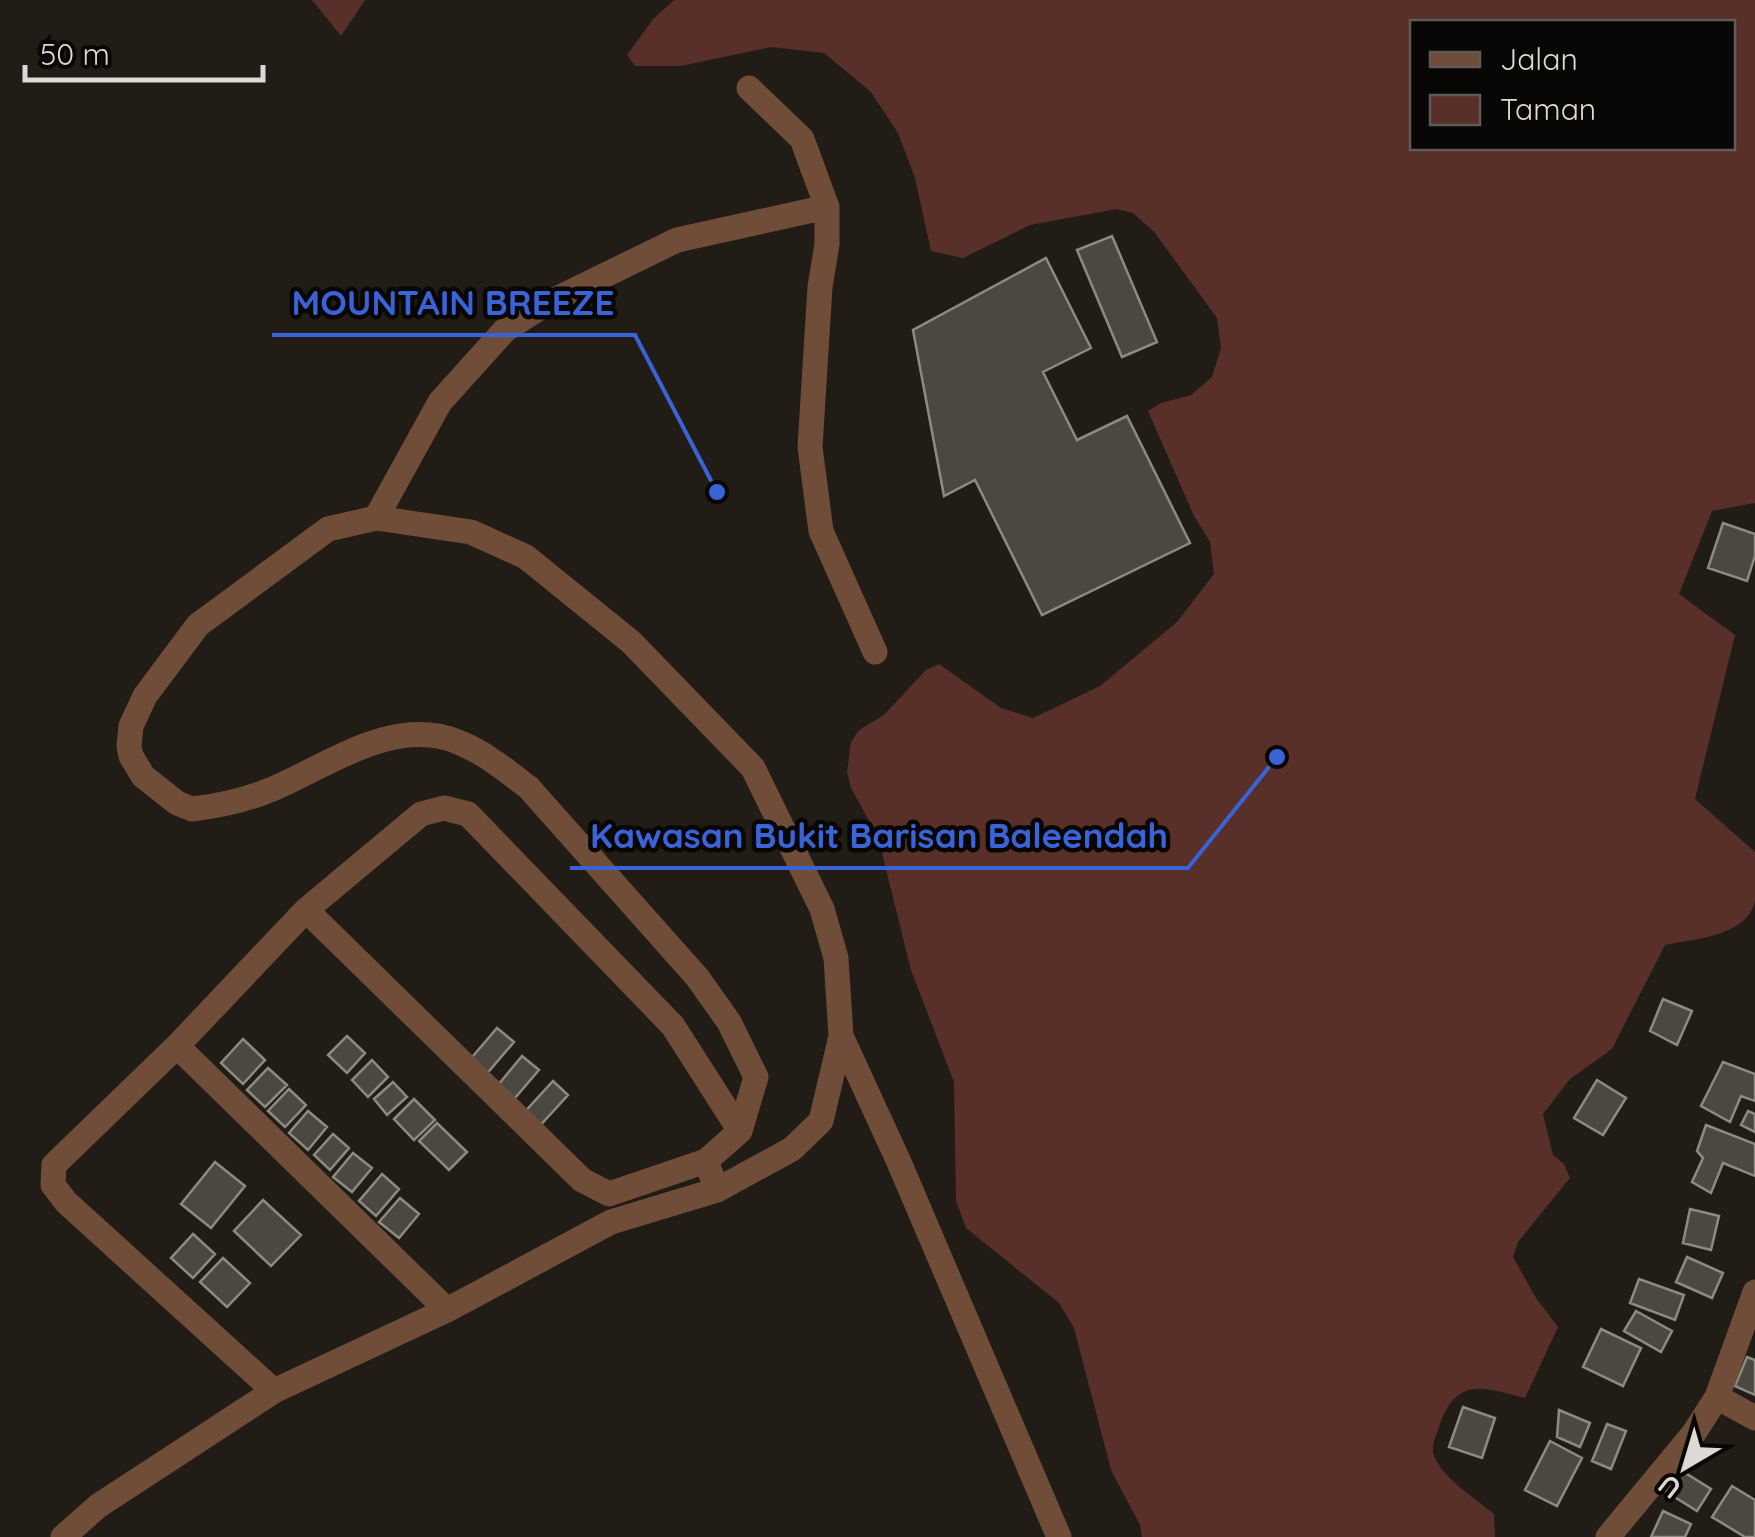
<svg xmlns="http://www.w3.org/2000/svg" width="1755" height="1537" font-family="Quicksand,sans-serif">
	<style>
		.green { fill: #582f29; fill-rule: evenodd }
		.building { fill: #4a4840; stroke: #8d8b81; stroke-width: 2.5 }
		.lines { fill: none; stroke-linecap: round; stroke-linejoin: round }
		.minor { stroke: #704d38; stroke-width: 25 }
		.leader { fill: none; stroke: #3a63d8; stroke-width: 4 }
		.callout-dot { fill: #3a63d8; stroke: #090705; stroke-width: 4 }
		.callout-label { font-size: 35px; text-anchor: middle; font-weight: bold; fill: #3a63d8; stroke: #090705; stroke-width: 9; stroke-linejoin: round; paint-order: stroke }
	</style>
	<rect width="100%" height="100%" fill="#211c16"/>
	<path class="green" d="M 312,0 L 365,0 L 341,36 Z
		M 674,0 L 1755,0 L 1755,503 L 1712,511 L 1679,594 L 1735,635 L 1695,799 L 1755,852 C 1755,867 1755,887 1755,901 C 1747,937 1693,939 1665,945 L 1612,1049 L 1570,1079 L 1543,1114 L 1553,1155 L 1564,1164 L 1570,1178 L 1518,1242 L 1513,1257 L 1536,1298 L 1558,1327 L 1525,1398 C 1479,1386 1455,1377 1438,1430 C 1434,1441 1430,1449 1436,1460 C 1446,1480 1476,1499 1494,1514 L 1495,1537 L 1142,1537 L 1140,1525 L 1111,1470 L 1074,1328 L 1059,1303 L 966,1228 L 956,1201 L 954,1082 L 911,970 L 878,837 L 851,788 L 847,772 L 851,742 L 859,730 L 884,715 L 926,670 L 939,664 L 1001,708 L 1033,718 L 1100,686 L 1177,622 L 1214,574 L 1210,542 L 1194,516 L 1148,411 L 1161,403 L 1191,395 L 1212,377 L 1221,348 L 1217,318 L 1155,233 L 1133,213 L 1117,209 L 1030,225 L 963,258 L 931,251 L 915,178 L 898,133 L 871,92 L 824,53 L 771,47 L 681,66 L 635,66 L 627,55 L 654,18 ZM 1732,22 L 1732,148 L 1412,148 L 1412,22 Z"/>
	<path class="building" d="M 1112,236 L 1157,342 L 1122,357 L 1077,250 Z
		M 1046,258 L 1091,348 L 1043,372 L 1077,440 L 1127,416 L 1190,543 L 1042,615 L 975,480 L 944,496 L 913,330 Z
		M 1723,523 L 1755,534 L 1755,556 L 1747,581 L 1708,568 Z
		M 1663,999 L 1692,1011 L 1677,1045 L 1650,1031 Z
		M 497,1028 L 514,1042 L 484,1077 L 467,1063 Z
		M 347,1036 L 365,1053 L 347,1073 L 328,1055 Z
		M 243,1039 L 265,1060 L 243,1084 L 221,1063 Z
		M 522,1056 L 539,1070 L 509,1105 L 493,1091 Z
		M 372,1060 L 388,1077 L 368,1097 L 352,1080 Z
		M 1723,1062 L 1755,1074 L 1755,1101 L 1741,1096 L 1730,1122 L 1701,1106 Z
		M 268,1068 L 287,1085 L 265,1107 L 247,1090 Z
		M 1597,1080 L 1626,1098 L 1603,1135 L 1574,1118 Z
		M 553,1081 L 568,1095 L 536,1130 L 521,1116 Z
		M 393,1082 L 407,1097 L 387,1115 L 374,1099 Z
		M 289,1089 L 306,1105 L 285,1127 L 268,1111 Z
		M 414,1099 L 435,1120 L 414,1140 L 394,1119 Z
		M 308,1111 L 327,1127 L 308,1150 L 289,1133 Z
		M 1748,1111 L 1755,1114 L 1755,1132 L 1741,1125 Z
		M 437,1123 L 467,1152 L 449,1170 L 419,1141 Z
		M 1706,1125 L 1755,1144 L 1755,1176 L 1723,1163 L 1711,1193 L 1692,1182 L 1703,1158 L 1697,1151 Z
		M 333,1134 L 349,1148 L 330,1170 L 314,1155 Z
		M 353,1153 L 372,1168 L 352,1192 L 333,1177 Z
		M 215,1162 L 245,1186 L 211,1228 L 181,1204 Z
		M 382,1174 L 399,1189 L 376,1216 L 359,1201 Z
		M 400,1198 L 419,1214 L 399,1238 L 379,1222 Z
		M 263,1200 L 301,1235 L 271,1266 L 234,1231 Z
		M 1690,1209 L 1719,1216 L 1711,1250 L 1683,1243 Z
		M 193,1234 L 215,1254 L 193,1278 L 171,1258 Z
		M 1687,1257 L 1723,1273 L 1712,1298 L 1676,1282 Z
		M 223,1258 L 250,1283 L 227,1307 L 200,1282 Z
		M 1639,1279 L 1684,1295 L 1675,1320 L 1630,1303 Z
		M 1636,1311 L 1672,1331 L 1661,1352 L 1624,1331 Z
		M 1601,1329 L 1641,1348 L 1623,1386 L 1583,1367 Z
		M 1747,1357 L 1755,1360 L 1755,1395 L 1735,1386 Z
		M 1463,1407 L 1495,1418 L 1482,1458 L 1449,1447 Z
		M 1559,1410 L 1590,1423 L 1580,1447 L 1557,1437 Z
		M 1607,1424 L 1626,1431 L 1611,1469 L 1592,1461 Z
		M 1550,1441 L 1582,1458 L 1557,1506 L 1525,1490 Z
		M 1679,1469 L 1711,1489 L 1697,1511 L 1665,1491 Z
		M 1732,1486 L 1755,1500 L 1755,1537 L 1745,1537 L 1712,1517 Z
		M 1663,1511 L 1691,1524 L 1685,1537 L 1651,1537 Z"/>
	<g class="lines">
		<path class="minor" d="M 827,207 L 827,244 L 820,287 L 810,447 L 821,531 L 875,652
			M 376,518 L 440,402 L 505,330 L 544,305 L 677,240 L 827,207 L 802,139 L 749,88
			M 306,910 L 177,1046 L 447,1310
			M 841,1036 L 898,1160 L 1059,1537
			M 177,1046 L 54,1165 L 53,1185 L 66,1202 L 274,1391
			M 706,1161 L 609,1194 L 582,1180 L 306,910 L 421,814 L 444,808 L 468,814 L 673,1026 L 740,1131
			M 1717,1397 L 1755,1418
			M 63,1537 L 98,1506 L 274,1391 L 447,1310 L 611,1222 L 717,1190 L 792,1149 L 821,1121 L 841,1036 L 836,958 L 822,909 L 753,768 L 631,642 L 526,557 L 471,532 L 376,518 L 328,529 L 198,625 L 145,696 L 131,726 L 129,746 L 131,756 L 143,776 L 177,803 L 192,809 C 219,806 249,799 275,788 C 330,764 395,716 458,742 C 484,752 507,771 529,788 L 697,977 L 729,1022 L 756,1077 L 740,1131 L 706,1161 L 717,1190
			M 1608,1537 L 1694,1433 L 1717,1397 L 1755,1292"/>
	</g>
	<path class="leader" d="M717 492L635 335H272M1277 757L1188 868H570"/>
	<g class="callout-dot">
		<circle cx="717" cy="492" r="10"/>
		<circle cx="1277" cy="757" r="10"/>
	</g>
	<g class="callout-label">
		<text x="453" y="315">MOUNTAIN BREEZE</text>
		<text x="879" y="848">Kawasan Bukit Barisan Baleendah</text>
	</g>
	<rect x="1410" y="20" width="325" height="130" fill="#090705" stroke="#5e5b58" stroke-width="2.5"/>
	<rect x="1430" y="52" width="50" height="15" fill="#704d38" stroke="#5e5b58" stroke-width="2.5"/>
	<text x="1500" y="70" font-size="30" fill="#dddad5">Jalan</text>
	<rect x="1430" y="95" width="50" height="30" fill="#582f29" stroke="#5e5b58" stroke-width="2.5"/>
	<text x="1500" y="120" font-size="30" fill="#dddad5">Taman</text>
	<g transform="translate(1685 1467) rotate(218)" stroke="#090705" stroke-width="8" paint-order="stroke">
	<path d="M0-8L18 38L0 25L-18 38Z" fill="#dddad5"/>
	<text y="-15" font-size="28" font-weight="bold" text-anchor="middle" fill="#dddad5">U</text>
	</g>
	<path d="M25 65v15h238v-15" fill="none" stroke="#dddad5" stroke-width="5"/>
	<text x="40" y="65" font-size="30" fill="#dddad5" stroke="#090705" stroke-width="8" paint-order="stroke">50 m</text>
</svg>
